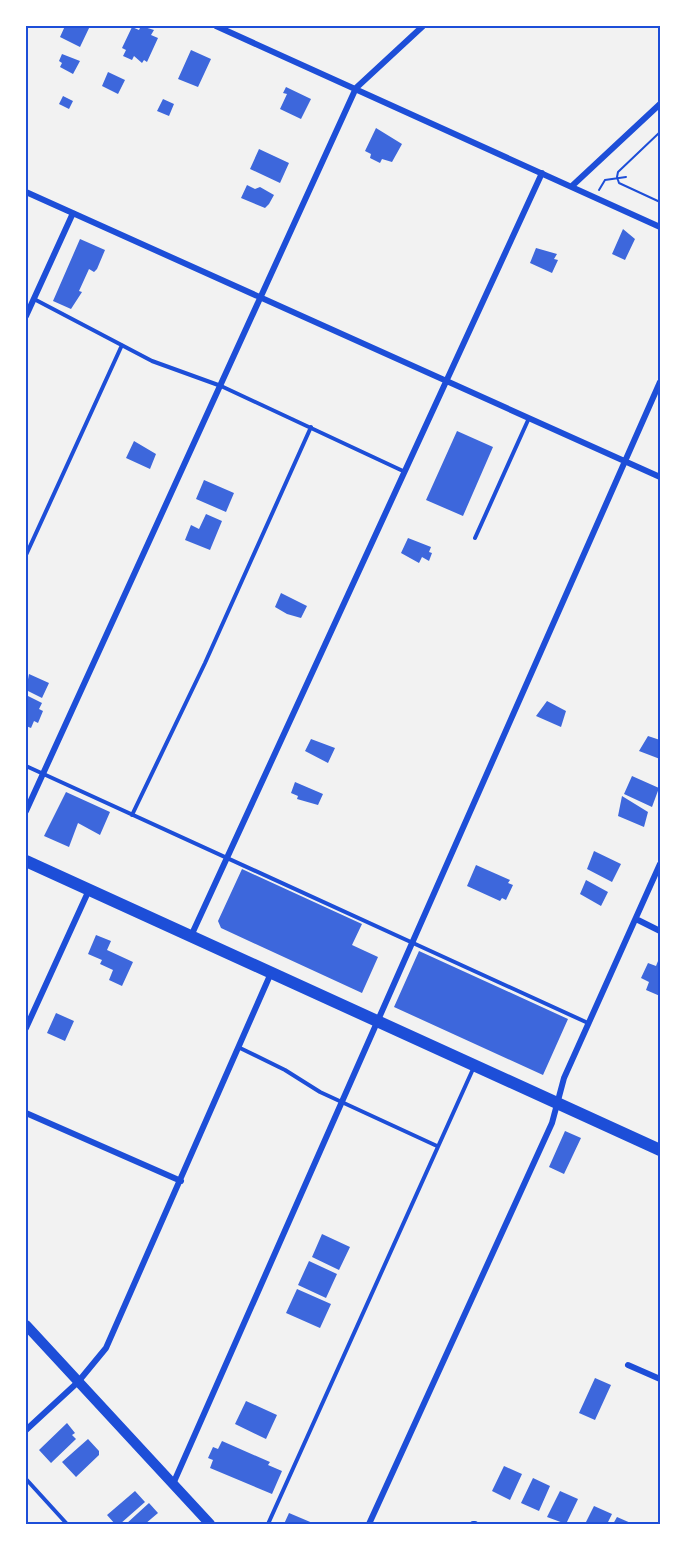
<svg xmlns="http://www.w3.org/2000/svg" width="686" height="1550" font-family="Figtree,sans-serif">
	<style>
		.building { fill: #3d67dc }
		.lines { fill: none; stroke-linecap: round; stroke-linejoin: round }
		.path { stroke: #1d4ed8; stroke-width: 2 }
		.service { stroke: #1d4ed8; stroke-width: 4 }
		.minor { stroke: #1d4ed8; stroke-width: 6 }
		.tertiary { stroke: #1d4ed8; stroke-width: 10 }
		.secondary { stroke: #1d4ed8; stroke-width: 12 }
		.neatline { fill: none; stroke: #1d4ed8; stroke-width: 2 }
	</style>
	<rect width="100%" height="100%" fill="#f2f2f2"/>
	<path class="building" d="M 65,26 L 90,26 L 80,47 L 60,37 Z
		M 141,26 L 154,30 L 151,35 L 158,38 L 147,62 L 144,60 L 142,63 L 134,56 L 132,60 L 123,56 L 126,50 L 122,48 L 132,27 L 139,30 Z
		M 191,50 L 211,59 L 198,87 L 178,79 Z
		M 62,54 L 80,61 L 73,74 L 60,67 L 62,63 L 59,61 Z
		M 108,72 L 125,80 L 118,94 L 102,86 Z
		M 286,87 L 311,99 L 301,119 L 280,109 L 287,94 L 283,93 Z
		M 63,96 L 73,101 L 69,109 L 59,104 Z
		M 163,99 L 174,104 L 169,116 L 157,111 Z
		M 376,128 L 402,144 L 392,162 L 382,159 L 380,163 L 370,158 L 371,154 L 365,151 Z
		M 259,149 L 289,163 L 280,183 L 250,169 Z
		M 247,185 L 255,189 L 260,187 L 274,195 L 269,204 L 265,208 L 241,198 Z
		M 623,229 L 635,239 L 625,260 L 612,254 Z
		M 80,239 L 105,250 L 97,269 L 94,272 L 89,269 L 79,291 L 82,292 L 71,309 L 53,301 Z
		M 536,248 L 557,254 L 554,259 L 558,260 L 552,273 L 530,263 Z
		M 457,431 L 493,447 L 463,516 L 426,500 Z
		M 134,441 L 156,454 L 150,469 L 126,458 Z
		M 204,480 L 234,493 L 226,512 L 196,499 Z
		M 206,514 L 222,521 L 210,550 L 185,540 L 191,525 L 199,529 Z
		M 408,538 L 431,547 L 429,552 L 432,553 L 429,561 L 422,557 L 419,563 L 401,553 Z
		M 281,593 L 307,606 L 301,618 L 287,614 L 275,607 Z
		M 29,674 L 49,683 L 42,698 L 26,690 Z
		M 26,695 L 42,703 L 39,709 L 43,711 L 38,723 L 34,721 L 31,728 L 26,726 Z
		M 547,701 L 566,711 L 561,727 L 536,716 Z
		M 648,736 L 660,740 L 660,759 L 639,751 Z
		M 311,739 L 335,748 L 328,763 L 305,751 Z
		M 632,776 L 659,788 L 652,807 L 624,794 Z
		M 295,782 L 323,794 L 318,805 L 297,799 L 298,796 L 291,793 Z
		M 66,792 L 110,812 L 100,835 L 78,823 L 69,847 L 44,836 Z
		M 622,796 L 648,812 L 644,827 L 618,816 Z
		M 594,851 L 621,864 L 612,882 L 587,869 Z
		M 476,865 L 510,880 L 508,883 L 513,885 L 506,900 L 502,898 L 500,901 L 467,886 Z
		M 242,869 L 362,924 L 352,945 L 378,957 L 362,993 L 221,928 L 218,921 Z
		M 586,880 L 608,892 L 601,906 L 580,894 Z
		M 96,935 L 111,941 L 107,950 L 133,962 L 122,986 L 109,980 L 113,970 L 100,964 L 102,960 L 88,954 Z
		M 419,951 L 568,1019 L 543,1075 L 394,1007 Z
		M 660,956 L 660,996 L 646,990 L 649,982 L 641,978 L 648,963 L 656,966 Z
		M 56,1013 L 74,1021 L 65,1041 L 47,1033 Z
		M 565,1131 L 581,1138 L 564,1174 L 549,1167 Z
		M 322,1234 L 350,1247 L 339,1270 L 312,1257 Z
		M 309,1261 L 337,1274 L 326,1298 L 298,1285 Z
		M 297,1289 L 331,1304 L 320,1328 L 286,1313 Z
		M 595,1378 L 611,1385 L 595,1420 L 579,1413 Z
		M 246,1401 L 277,1415 L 266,1439 L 235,1424 Z
		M 67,1423 L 75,1433 L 72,1435 L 76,1439 L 51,1463 L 39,1450 Z
		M 88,1439 L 99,1451 L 99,1455 L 76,1477 L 62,1462 Z
		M 222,1441 L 270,1462 L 268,1465 L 282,1471 L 272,1494 L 210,1468 L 213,1460 L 208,1458 L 213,1447 L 218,1449 Z
		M 504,1466 L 522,1474 L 510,1500 L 492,1491 Z
		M 533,1478 L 550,1486 L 539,1511 L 521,1503 Z
		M 135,1491 L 145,1502 L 120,1524 L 115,1524 L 107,1515 Z
		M 560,1491 L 578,1499 L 566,1524 L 547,1517 Z
		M 149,1503 L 158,1513 L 145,1524 L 126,1524 Z
		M 594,1506 L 612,1514 L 607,1524 L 585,1524 Z
		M 289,1513 L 315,1524 L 284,1524 Z
		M 617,1517 L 633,1524 L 613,1524 Z"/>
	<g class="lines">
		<path class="path" d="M 617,177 L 618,172 L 660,132
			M 617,177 L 619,183 L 660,202
			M 605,180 L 626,177
			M 599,190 L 605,180"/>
		<path class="service" d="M 34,299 L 152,361 L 221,386 L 403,471
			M 475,538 L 529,418
			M 26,555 L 122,345
			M 26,766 L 588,1023
			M 132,815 L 205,663 L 311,427
			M 240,1048 L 285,1070 L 320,1092 L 437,1146
			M 26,1479 L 67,1524
			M 268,1524 L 473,1069"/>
		<path class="minor" d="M 216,26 L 660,227
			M 572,186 L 660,104
			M 26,192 L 660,477
			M 26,316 L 73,213
			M 26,811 L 356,88 L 423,26
			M 636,919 L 660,931
			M 191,936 L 542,173
			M 26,1028 L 89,890
			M 26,1113 L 181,1181
			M 628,1365 L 660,1379
			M 26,1430 L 78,1382 L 106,1348 L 271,973
			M 173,1484 L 660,382
			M 369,1524 L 552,1123 L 564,1078 L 660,864
			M 473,1524 L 475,1524"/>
		<path class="tertiary" d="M 26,1325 L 210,1524"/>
		<path class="secondary" d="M 26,861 L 660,1150"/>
	</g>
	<rect width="686" height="1550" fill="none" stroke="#ffffff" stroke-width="54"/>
	<rect x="27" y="27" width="632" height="1496" class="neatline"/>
</svg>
